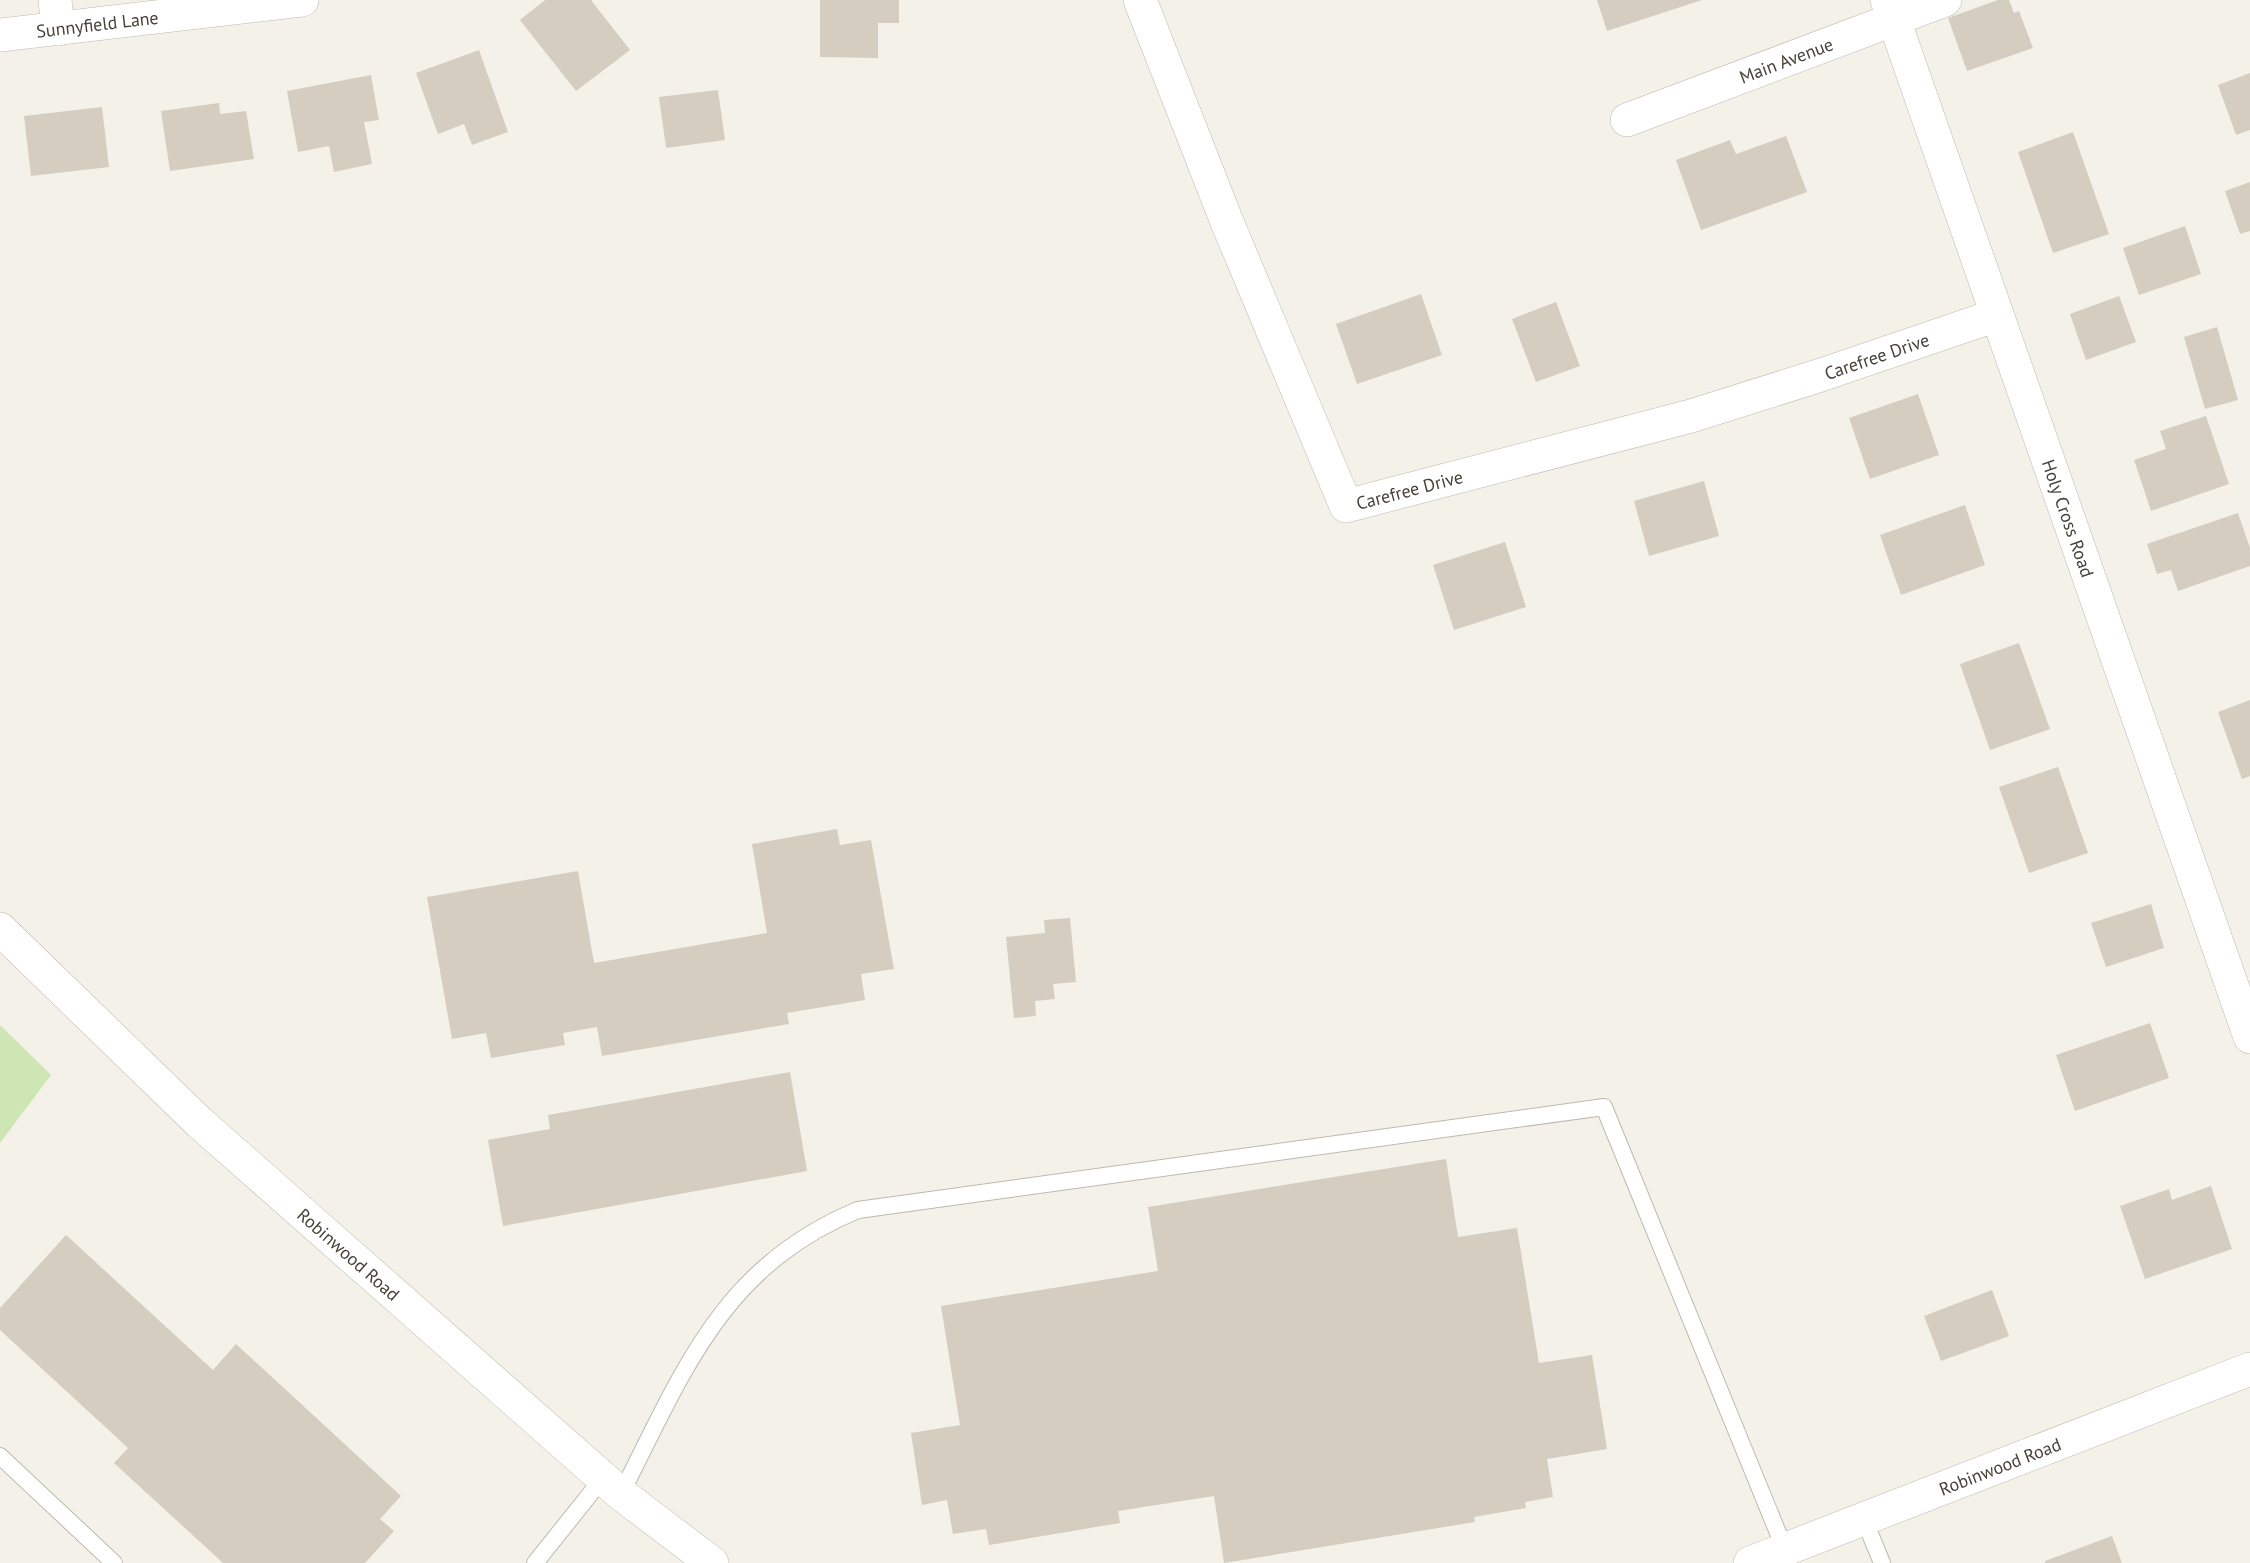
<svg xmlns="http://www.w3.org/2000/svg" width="2250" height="1563" font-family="'PT Sans',sans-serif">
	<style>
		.green { fill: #cde6b3 }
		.building { fill: #d5cdbf }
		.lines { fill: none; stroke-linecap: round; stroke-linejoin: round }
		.service-casing { stroke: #bfb9ac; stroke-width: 18 }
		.minor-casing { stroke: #bfb9ac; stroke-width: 34 }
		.service { stroke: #fff; stroke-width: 16 }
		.minor { stroke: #fff; stroke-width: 33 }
		.labels { text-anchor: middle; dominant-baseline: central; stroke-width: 6; stroke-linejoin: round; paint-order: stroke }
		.street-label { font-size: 18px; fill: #474137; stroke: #fff }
	</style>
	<rect width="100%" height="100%" fill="#f4f1e9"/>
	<path class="green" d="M 0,1025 L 51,1075 L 0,1143 Z"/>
	<path class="building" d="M 545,0 L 591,0 L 630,50 L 576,91 L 520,20 Z
		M 820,0 L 899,0 L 899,23 L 878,23 L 878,58 L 820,57 Z
		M 1597,0 L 1702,0 L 1607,31 Z
		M 1998,0 L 2009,0 L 2014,13 L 2019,11 L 2033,48 L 1967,71 L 1948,18 Z
		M 479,50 L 508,132 L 472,145 L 464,124 L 438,134 L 416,73 Z
		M 2250,73 L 2250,130 L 2236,135 L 2218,85 Z
		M 371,75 L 379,120 L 364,122 L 372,164 L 334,172 L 329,146 L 298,152 L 287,91 Z
		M 718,90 L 725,140 L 666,148 L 659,97 Z
		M 219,103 L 220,114 L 246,111 L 254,159 L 170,171 L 161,111 Z
		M 102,107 L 109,167 L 31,176 L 24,116 Z
		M 2073,132 L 2109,234 L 2053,253 L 2018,152 Z
		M 1786,136 L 1807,192 L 1701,230 L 1676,160 L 1730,140 L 1736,154 Z
		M 2250,182 L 2250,231 L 2240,234 L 2225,191 Z
		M 2185,226 L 2201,274 L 2139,295 L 2123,248 Z
		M 1421,294 L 1442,355 L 1357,384 L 1336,324 Z
		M 2119,296 L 2136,342 L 2086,360 L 2070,314 Z
		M 1556,302 L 1580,366 L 1536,382 L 1512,319 Z
		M 2217,327 L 2238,400 L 2205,409 L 2184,337 Z
		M 1918,394 L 1939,455 L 1870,479 L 1849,418 Z
		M 2206,416 L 2229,484 L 2151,511 L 2134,460 L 2166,449 L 2160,431 Z
		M 1704,481 L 1719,536 L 1649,556 L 1634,501 Z
		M 1965,505 L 1985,565 L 1901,595 L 1880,535 Z
		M 2238,513 L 2250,548 L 2250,566 L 2178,591 L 2171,570 L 2157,574 L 2147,544 Z
		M 1505,542 L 1526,607 L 1454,630 L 1433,565 Z
		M 2019,643 L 2050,729 L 1990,750 L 1960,664 Z
		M 2250,700 L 2250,776 L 2242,779 L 2218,712 Z
		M 2058,767 L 2088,853 L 2029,873 L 1999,787 Z
		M 837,829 L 840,845 L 871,840 L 894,969 L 861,974 L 865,1000 L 787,1013 L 789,1024 L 602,1056 L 597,1027 L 563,1033 L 565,1045 L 491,1058 L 486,1033 L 452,1039 L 427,897 L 578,871 L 594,963 L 767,933 L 752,844 Z
		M 2151,904 L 2164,948 L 2106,967 L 2091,923 Z
		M 1070,918 L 1076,982 L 1053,984 L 1055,999 L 1035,1001 L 1036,1016 L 1014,1018 L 1006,937 L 1045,933 L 1044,920 Z
		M 2150,1023 L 2169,1078 L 2075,1111 L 2056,1055 Z
		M 790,1072 L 807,1171 L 503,1226 L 488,1140 L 550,1129 L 548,1115 Z
		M 1446,1159 L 1458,1237 L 1517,1228 L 1539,1363 L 1592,1355 L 1607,1449 L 1547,1459 L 1553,1497 L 1525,1502 L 1526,1508 L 1474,1517 L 1475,1522 L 1224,1563 L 1214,1496 L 1118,1511 L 1120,1523 L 989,1545 L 986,1529 L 953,1534 L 947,1500 L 922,1505 L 911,1433 L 960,1425 L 941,1306 L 1158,1271 L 1148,1207 Z
		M 2211,1186 L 2232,1249 L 2145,1279 L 2120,1206 L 2169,1189 L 2172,1200 Z
		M 66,1235 L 213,1370 L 236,1344 L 401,1496 L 380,1519 L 394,1531 L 365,1563 L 223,1563 L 114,1463 L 128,1448 L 0,1330 L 0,1308 Z
		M 1992,1290 L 2009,1336 L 1941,1361 L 1924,1316 Z
		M 2112,1536 L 2122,1563 L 2045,1563 L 2045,1561 Z"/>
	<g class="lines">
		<g class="service-casing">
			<path id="service" d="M 0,1456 L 114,1563
				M 621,1494 C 683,1372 722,1266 858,1210 L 1604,1107 L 1785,1550
				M 1864,1519 L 1882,1563
				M 535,1563 L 603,1478"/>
		</g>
		<g class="minor-casing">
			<g id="minor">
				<path d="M 55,0 L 58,29"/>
				<path id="s1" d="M 1140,0 L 1227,222 L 1346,506 L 1691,416 L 1821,375 L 1997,315"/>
				<path id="s2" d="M 1887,0 L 2250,1037"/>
				<path id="s3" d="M 0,35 L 302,0"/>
				<path id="s4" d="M 1627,120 L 1945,0"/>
				<path id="s5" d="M 0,929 L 200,1123 L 621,1494 L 712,1563"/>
				<path id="s6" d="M 1750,1563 L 2250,1369"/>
			</g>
		</g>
		<use href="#service" class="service"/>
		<use href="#minor" class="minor"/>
	</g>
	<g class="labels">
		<g class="street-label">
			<text stroke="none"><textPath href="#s3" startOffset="98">Sunnyfield Lane</textPath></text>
			<text stroke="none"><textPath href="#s4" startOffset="170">Main Avenue</textPath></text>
			<text stroke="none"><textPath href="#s1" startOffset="1098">Carefree Drive</textPath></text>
			<text stroke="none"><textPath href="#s1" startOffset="612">Carefree Drive</textPath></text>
			<text stroke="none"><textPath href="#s2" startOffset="549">Holy Cross Road</textPath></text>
			<text stroke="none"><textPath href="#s5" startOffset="477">Robinwood Road</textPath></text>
			<text stroke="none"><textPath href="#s6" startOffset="268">Robinwood Road</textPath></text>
		</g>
	</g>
</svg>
